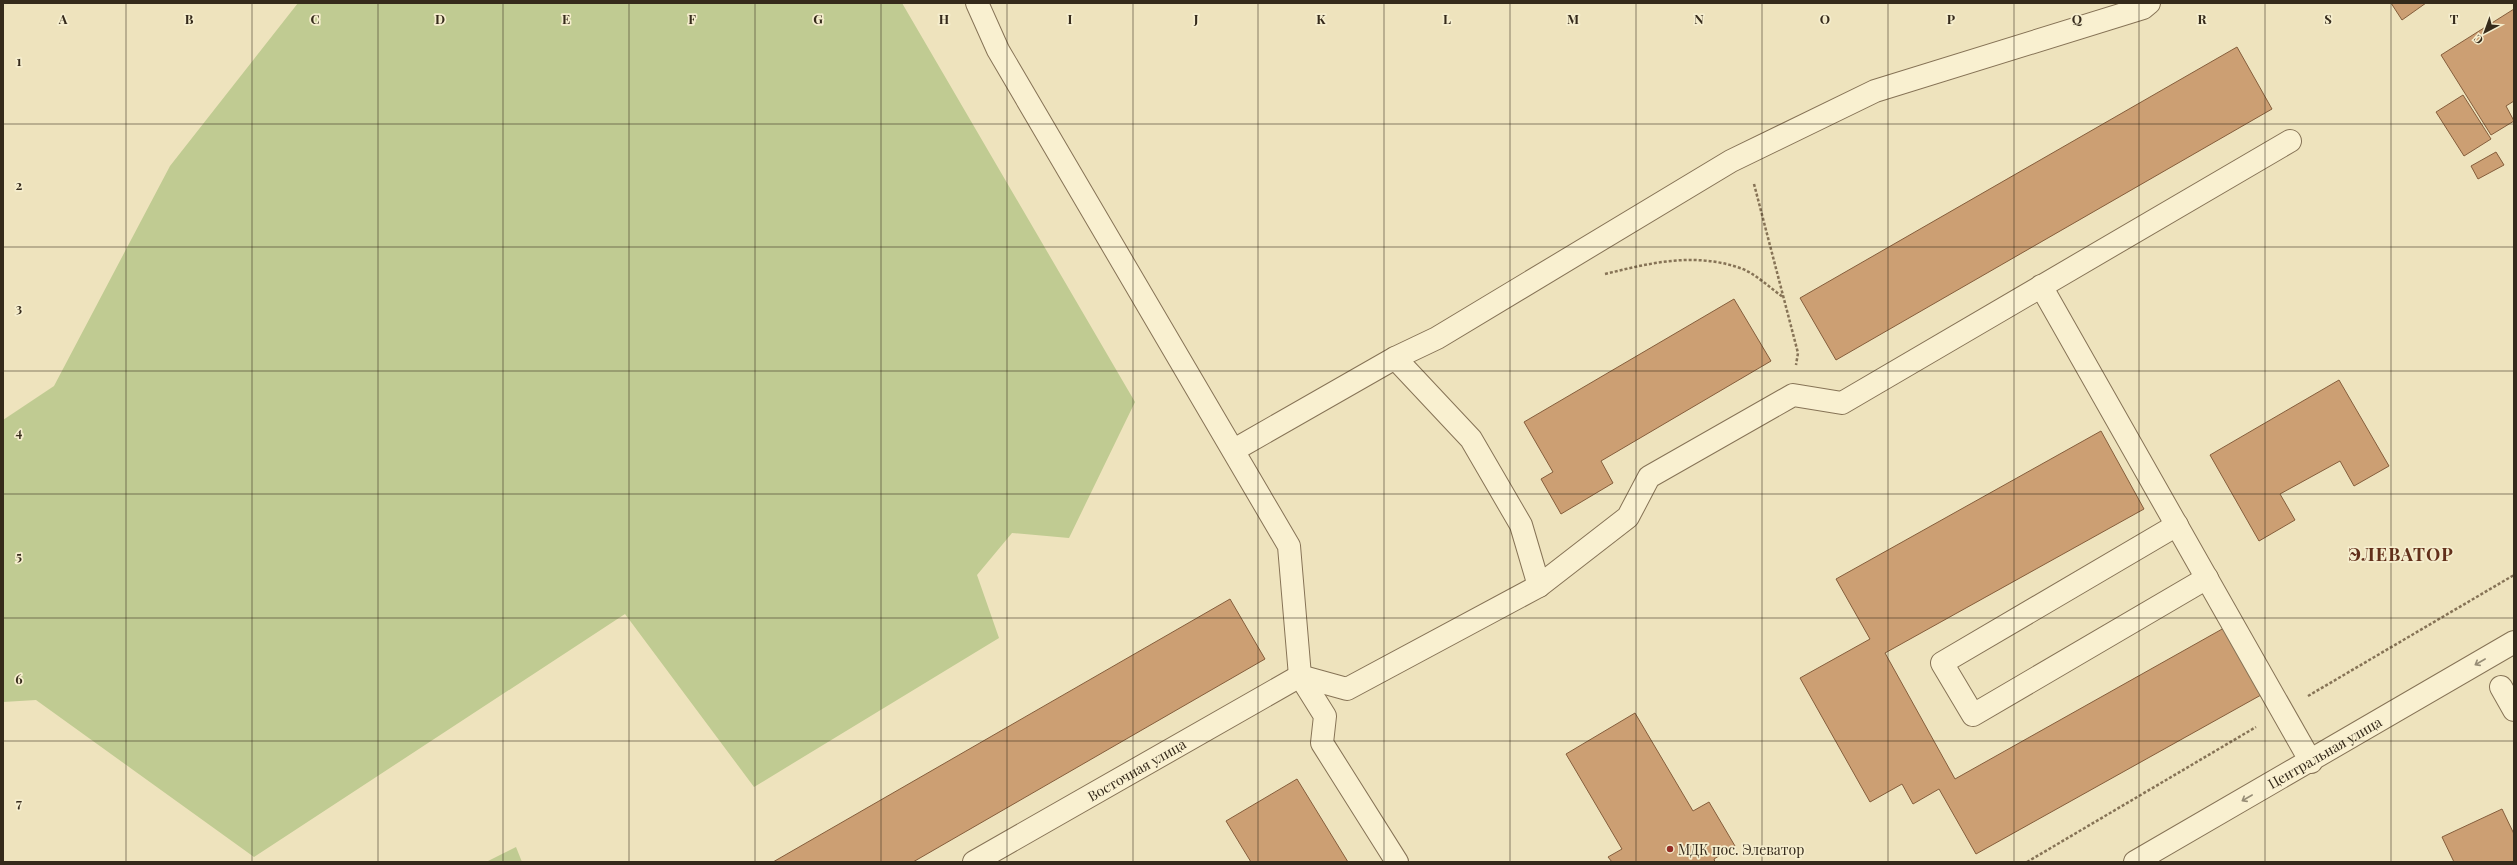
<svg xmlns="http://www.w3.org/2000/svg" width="2517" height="865" font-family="'Playfair Display',serif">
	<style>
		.green { fill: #c0cb92 }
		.building { fill: #cc9f73; stroke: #855e3c }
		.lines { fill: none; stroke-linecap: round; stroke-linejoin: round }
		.minor-casing { stroke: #867356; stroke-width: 24 }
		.path { stroke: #867356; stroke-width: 2.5; stroke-dasharray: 3 2; stroke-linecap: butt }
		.minor { stroke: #f9f0d0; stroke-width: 22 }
		.oneway { stroke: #978d76 }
		.grid { fill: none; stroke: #352a1b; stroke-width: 1; stroke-opacity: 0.55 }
		.poi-dot { fill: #952e26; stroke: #f5edcd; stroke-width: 1.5 }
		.labels { text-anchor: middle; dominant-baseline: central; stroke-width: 3.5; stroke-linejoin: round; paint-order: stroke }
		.street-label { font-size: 14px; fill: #352a1b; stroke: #f5edcd }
		.poi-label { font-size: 14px; fill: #352a1b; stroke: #f5edcd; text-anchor: start }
		.district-label { font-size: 18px; font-weight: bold; letter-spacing: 1px; fill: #622f1a; stroke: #f5edcd }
		.grid-label { font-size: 13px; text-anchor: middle; font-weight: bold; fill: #352a1b; stroke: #f5edcd; stroke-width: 3.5; stroke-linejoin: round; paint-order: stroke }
	</style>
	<rect width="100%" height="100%" fill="#eee3bd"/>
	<path class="green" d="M 298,3 L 902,3 L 1135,402 L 1069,538 L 1012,533 L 977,575 L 999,638 L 754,787 L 625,614 L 254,857 L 36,700 L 3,702 L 3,420 L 54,386 L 170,166 Z
		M 516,847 L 522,862 L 486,862 Z"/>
	<path class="building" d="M 2391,3 L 2426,3 L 2402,20 Z
		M 2514,9 L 2514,101 L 2506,106 L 2514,121 L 2491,135 L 2441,55 Z
		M 2237,47 L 2272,109 L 1836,360 L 1800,298 Z
		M 2463,95 L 2491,139 L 2464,156 L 2436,112 Z
		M 2496,152 L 2504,165 L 2478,179 L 2471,166 Z
		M 1734,299 L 1771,361 L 1601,461 L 1613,483 L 1561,514 L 1541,479 L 1553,472 L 1524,422 Z
		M 2339,380 L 2389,466 L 2354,486 L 2340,461 L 2280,494 L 2295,520 L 2259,541 L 2210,455 Z
		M 2101,431 L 2144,509 L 1885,653 L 1955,779 L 2224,628 L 2261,695 L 1976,854 L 1939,789 L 1913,804 L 1902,784 L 1870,802 L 1800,678 L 1870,639 L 1836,579 Z
		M 1230,599 L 1265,659 L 913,862 L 773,862 Z
		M 1635,713 L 1693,811 L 1709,802 L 1735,846 L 1714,859 L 1715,862 L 1612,862 L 1608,857 L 1622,849 L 1566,754 Z
		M 1297,779 L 1348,862 L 1251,862 L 1226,821 Z
		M 2502,809 L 2514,834 L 2514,862 L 2454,862 L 2442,837 Z"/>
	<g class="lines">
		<g class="minor-casing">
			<g id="minor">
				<path d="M 977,3 L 998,50 L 1289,546 L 1300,676 L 1325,716 L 1322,743 L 1397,862"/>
				<path d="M 2041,286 L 2311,762"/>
				<path d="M 1395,358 L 1471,439 L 1521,525 L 1539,586"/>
				<path d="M 1234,450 L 1395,358 L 1437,338 L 1731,161 L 1875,91 L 2143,8 L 2149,3"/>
				<path d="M 2177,525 L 1942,663 L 1973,715 L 2207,578"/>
				<path d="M 1300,676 L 1347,689 L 1539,586 L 1628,517 L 1649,477 L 1793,395 L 1842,403 L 2290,141"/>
				<path d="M 2501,687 L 2514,710"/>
				<path id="s1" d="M 974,862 L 1300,676"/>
				<path id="s2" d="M 2135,862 L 2514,642"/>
			</g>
		</g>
		<path class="path" d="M 1754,184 L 1798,353 L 1796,365
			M 1605,274 C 1650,263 1694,252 1740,268 C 1755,273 1770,288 1783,297
			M 2308,696 L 2514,575
			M 2027,862 L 2256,727"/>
		<use href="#minor" class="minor"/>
	</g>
	<defs><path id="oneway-shaft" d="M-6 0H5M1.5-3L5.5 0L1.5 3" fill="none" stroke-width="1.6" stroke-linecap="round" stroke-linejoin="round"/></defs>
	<g class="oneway">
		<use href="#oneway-shaft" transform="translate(2480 662) rotate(150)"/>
		<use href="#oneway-shaft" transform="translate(2247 798) rotate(150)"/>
	</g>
	<path class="grid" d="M 126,3 L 126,862M 252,3 L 252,862M 378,3 L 378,862M 503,3 L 503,862M 629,3 L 629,862M 755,3 L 755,862M 881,3 L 881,862M 1007,3 L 1007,862M 1133,3 L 1133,862M 1258,3 L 1258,862M 1384,3 L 1384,862M 1510,3 L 1510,862M 1636,3 L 1636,862M 1762,3 L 1762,862M 1888,3 L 1888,862M 2014,3 L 2014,862M 2139,3 L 2139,862M 2265,3 L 2265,862M 2391,3 L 2391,862M 3,124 L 2514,124M 3,247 L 2514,247M 3,371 L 2514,371M 3,494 L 2514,494M 3,618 L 2514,618M 3,741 L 2514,741"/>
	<circle class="poi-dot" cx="1670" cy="849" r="4"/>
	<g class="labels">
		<g class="street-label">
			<text stroke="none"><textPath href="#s2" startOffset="219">Центральная улица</textPath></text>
			<text stroke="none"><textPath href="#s1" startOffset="187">Восточная улица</textPath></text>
		</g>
		<g class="poi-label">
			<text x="1678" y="849">МДК пос. Элеватор</text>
		</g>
		<g class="district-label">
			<text x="2401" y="554">ЭЛЕВАТОР</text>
		</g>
	</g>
	<g class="grid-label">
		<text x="63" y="24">A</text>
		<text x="189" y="24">B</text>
		<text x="315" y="24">C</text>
		<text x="440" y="24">D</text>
		<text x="566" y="24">E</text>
		<text x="692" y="24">F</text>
		<text x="818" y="24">G</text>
		<text x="944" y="24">H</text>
		<text x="1070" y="24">I</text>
		<text x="1196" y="24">J</text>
		<text x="1321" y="24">K</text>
		<text x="1447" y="24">L</text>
		<text x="1573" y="24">M</text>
		<text x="1699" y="24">N</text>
		<text x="1825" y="24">O</text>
		<text x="1951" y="24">P</text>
		<text x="2077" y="24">Q</text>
		<text x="2202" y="24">R</text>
		<text x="2328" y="24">S</text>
		<text x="2454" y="24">T</text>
		<text x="19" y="66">1</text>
		<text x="19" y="190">2</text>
		<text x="19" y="313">3</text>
		<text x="19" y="437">4</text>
		<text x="19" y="561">5</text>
		<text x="19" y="684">6</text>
		<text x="19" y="808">7</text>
	</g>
	<rect width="2517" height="865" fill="none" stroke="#352a1b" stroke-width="8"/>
	<g transform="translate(2485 32) rotate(221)" stroke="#f5edcd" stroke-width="3" paint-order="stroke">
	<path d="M0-3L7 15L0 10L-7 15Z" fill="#352a1b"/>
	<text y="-6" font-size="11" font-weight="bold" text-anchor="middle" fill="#352a1b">С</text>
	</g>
</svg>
